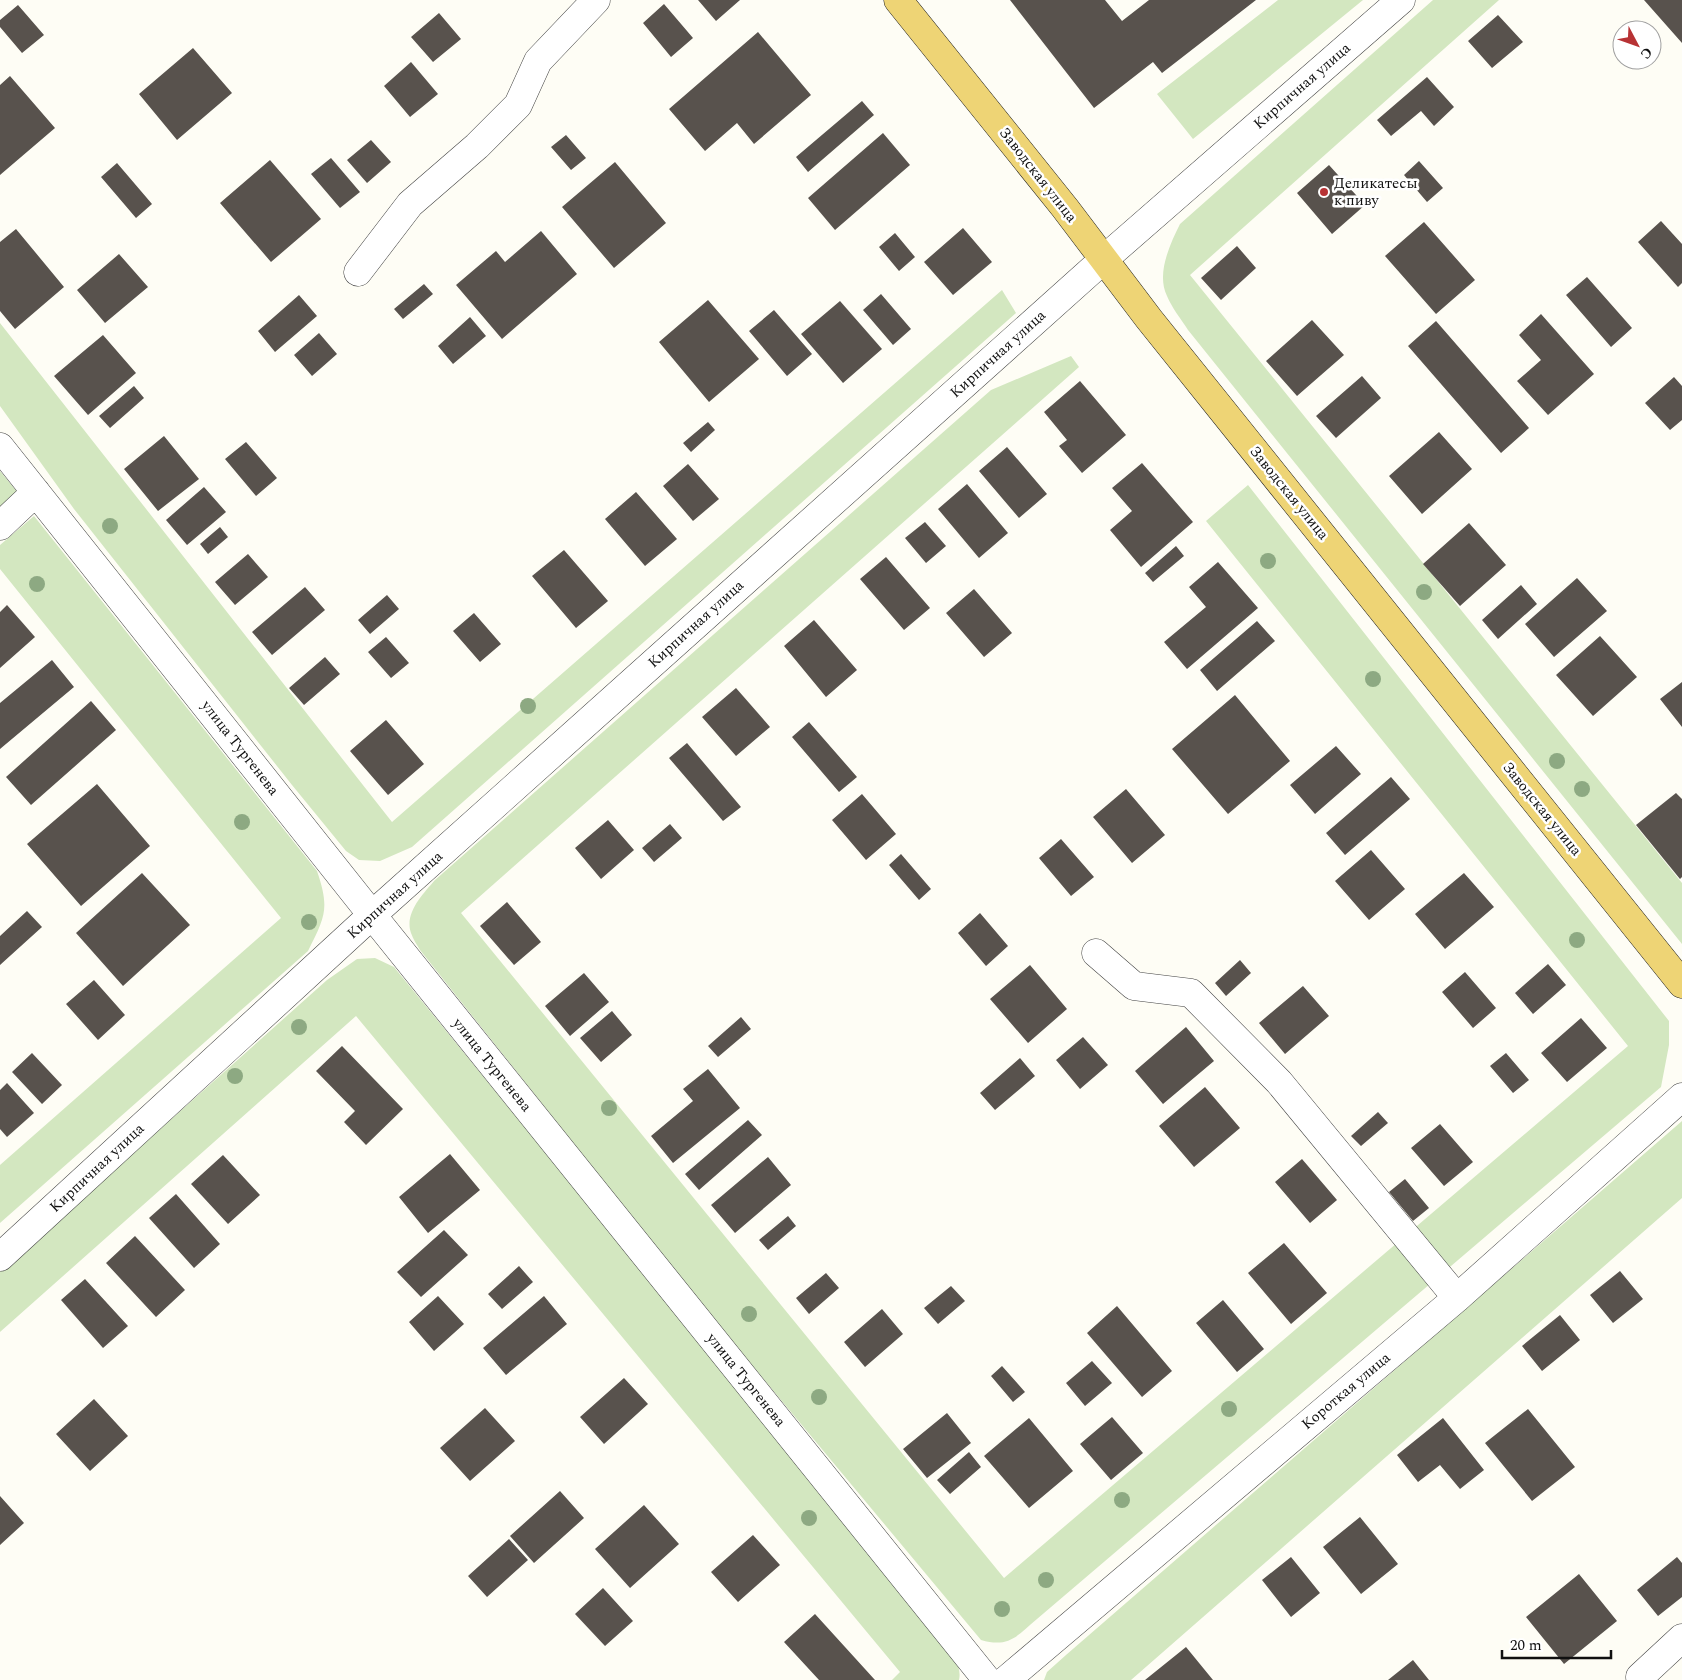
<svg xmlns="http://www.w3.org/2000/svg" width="1682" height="1680" font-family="Spectral,serif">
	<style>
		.green { fill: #d3e7c0 }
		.building { fill: #58524d }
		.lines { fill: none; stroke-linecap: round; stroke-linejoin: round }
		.minor-casing { stroke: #434343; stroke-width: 29 }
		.major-casing { stroke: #212121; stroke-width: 29 }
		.minor { stroke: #fff; stroke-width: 28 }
		.major { stroke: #eed475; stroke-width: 28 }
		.tree { fill: #8da982 }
		.poi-dot { fill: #b73234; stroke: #fff; stroke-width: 2 }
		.labels { text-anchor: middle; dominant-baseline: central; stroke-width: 5; stroke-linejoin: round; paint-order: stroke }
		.street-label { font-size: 15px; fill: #101010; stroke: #fff }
		.poi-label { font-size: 15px; fill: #101010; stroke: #fff; text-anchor: start }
	</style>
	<rect width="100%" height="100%" fill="#fefdf5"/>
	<path class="green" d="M 1278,0 L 1363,0 L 1193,139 L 1157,94 Z
		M 1433,0 L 1499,0 L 1190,275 L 1682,883 L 1682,944 L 1188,330 C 1181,319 1172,308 1167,296 C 1156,274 1170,244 1180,224 Z
		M 1002,290 L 1016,313 L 412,847 L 380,861 L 359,860 L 346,851 L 292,785 L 74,509 L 0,406 L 0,323 L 392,822 Z
		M 1071,356 L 1079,367 L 461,913 L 1004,1578 L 1628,1046 L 1206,521 L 1248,485 L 1669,1021 L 1669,1045 L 1661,1087 L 1037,1619 C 1017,1636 1009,1648 981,1640 L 705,1309 L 420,950 C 417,945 413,939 411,933 C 404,913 423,894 435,880 L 991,390 Z
		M 0,471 L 19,494 L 0,513 Z
		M 34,516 L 317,871 C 330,909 325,917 308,951 L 0,1223 L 0,1165 L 281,918 L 0,569 L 0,545 Z
		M 375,958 L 394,967 L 946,1644 C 953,1655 962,1667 959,1680 L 892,1680 L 900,1672 L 356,1016 L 0,1332 L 0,1272 L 327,980 L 357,959 Z
		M 1682,1121 L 1682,1198 L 1131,1680 L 1044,1680 L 1047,1672 L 1066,1655 Z"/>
	<path class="building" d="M 698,0 L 740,0 L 716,21 Z
		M 1010,0 L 1105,0 L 1122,21 L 1149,0 L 1256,0 L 1162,73 L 1153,62 L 1094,108 Z
		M 1644,0 L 1682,0 L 1682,43 Z
		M 664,4 L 693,38 L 671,57 L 643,23 Z
		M 18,5 L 44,35 L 22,53 L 0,27 L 0,20 Z
		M 439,13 L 461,39 L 433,62 L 411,37 Z
		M 1498,15 L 1523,42 L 1492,68 L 1468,41 Z
		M 758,32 L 811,95 L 754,144 L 737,123 L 705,151 L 669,109 Z
		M 193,48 L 232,93 L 177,140 L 139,94 Z
		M 411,62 L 438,94 L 410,117 L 384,86 Z
		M 10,76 L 55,128 L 0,175 L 0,85 Z
		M 1427,77 L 1454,107 L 1434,126 L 1421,111 L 1391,136 L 1377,120 Z
		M 862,101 L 874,115 L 808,172 L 796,157 Z
		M 883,133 L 910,165 L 835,230 L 808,198 Z
		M 566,135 L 586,158 L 571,170 L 551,147 Z
		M 371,140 L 391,162 L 367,183 L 347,160 Z
		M 331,158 L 360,192 L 340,208 L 311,174 Z
		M 270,160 L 321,219 L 271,262 L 220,203 Z
		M 1419,161 L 1443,188 L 1427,202 L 1404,175 Z
		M 615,162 L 666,223 L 614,268 L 562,207 Z
		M 117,163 L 152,204 L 136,218 L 101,177 Z
		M 1329,165 L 1365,205 L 1332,234 L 1297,193 Z
		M 1661,221 L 1682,244 L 1682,283 L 1678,287 L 1638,242 Z
		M 1424,222 L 1475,280 L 1436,314 L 1385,256 Z
		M 963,228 L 992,262 L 953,295 L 924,262 Z
		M 16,229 L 64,287 L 15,329 L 0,311 L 0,242 Z
		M 541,231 L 577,274 L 502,339 L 456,285 L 496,251 L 505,262 Z
		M 895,233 L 915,257 L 899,271 L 879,247 Z
		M 1237,246 L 1256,268 L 1221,300 L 1201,278 Z
		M 119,254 L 148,287 L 105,323 L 77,290 Z
		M 1587,277 L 1632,328 L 1611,347 L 1566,295 Z
		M 424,284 L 433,294 L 403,319 L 394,309 Z
		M 881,294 L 911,329 L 893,345 L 863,310 Z
		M 299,295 L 317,316 L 275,352 L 258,331 Z
		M 708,300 L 759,359 L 709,402 L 659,342 Z
		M 840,301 L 882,349 L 843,383 L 801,334 Z
		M 774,310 L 812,354 L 787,376 L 749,331 Z
		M 1541,314 L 1594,374 L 1548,415 L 1517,381 L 1541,360 L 1519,335 Z
		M 470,317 L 486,336 L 453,364 L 438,346 Z
		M 1312,320 L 1344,355 L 1297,396 L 1266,361 Z
		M 1436,321 L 1529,428 L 1501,453 L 1408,346 Z
		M 319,333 L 337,354 L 312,376 L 294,355 Z
		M 103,335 L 136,373 L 88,415 L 54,376 Z
		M 1362,376 L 1381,398 L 1336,438 L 1316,416 Z
		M 1674,377 L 1682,386 L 1682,420 L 1670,430 L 1645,403 Z
		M 1080,381 L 1126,435 L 1082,473 L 1059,446 L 1067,440 L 1044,412 Z
		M 134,386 L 144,398 L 110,428 L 99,416 Z
		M 708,422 L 715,430 L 691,452 L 683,443 Z
		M 1439,432 L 1472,469 L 1422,514 L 1389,476 Z
		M 164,436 L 199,479 L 158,511 L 124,469 Z
		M 246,442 L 277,478 L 256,496 L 225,459 Z
		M 1007,447 L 1047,494 L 1019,518 L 979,471 Z
		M 1142,463 L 1193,522 L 1141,567 L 1110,530 L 1132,511 L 1112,488 Z
		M 688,464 L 719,499 L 693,521 L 663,486 Z
		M 967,484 L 1008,533 L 979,558 L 938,509 Z
		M 204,487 L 226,512 L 187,545 L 166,520 Z
		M 636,492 L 677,539 L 645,566 L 605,519 Z
		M 925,522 L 946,546 L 926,563 L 905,538 Z
		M 1469,523 L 1506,565 L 1460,606 L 1423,564 Z
		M 220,527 L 228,537 L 208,554 L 200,544 Z
		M 1176,546 L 1184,556 L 1153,582 L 1145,573 Z
		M 564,550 L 608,601 L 576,628 L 532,576 Z
		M 248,554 L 268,577 L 235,605 L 215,582 Z
		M 886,557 L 930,608 L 904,630 L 860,579 Z
		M 1218,562 L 1258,608 L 1187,669 L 1164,642 L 1206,607 L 1189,587 Z
		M 1577,578 L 1607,611 L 1554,657 L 1525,624 Z
		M 1521,585 L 1537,604 L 1498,639 L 1482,620 Z
		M 305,587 L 325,610 L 272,655 L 252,632 Z
		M 974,589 L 1012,633 L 984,657 L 946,613 Z
		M 387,595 L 399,609 L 370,634 L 358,620 Z
		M 7,605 L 35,637 L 0,668 L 0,612 Z
		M 474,613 L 501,644 L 480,662 L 453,631 Z
		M 814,620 L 857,670 L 826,697 L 784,646 Z
		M 1257,621 L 1275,641 L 1217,691 L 1200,670 Z
		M 1600,636 L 1637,677 L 1593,716 L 1556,675 Z
		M 386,637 L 409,663 L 391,678 L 368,652 Z
		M 325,657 L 340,674 L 304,705 L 289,688 Z
		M 52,660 L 74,687 L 0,749 L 0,703 Z
		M 1682,682 L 1682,727 L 1660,699 Z
		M 736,688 L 770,727 L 736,756 L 702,717 Z
		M 1235,695 L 1290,761 L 1228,814 L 1172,749 Z
		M 91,701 L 116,730 L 31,805 L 6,777 Z
		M 386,720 L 424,764 L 388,795 L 350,751 Z
		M 809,722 L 857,777 L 839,792 L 792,737 Z
		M 687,743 L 741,807 L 723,821 L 669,758 Z
		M 1336,746 L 1361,774 L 1315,814 L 1290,785 Z
		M 1391,777 L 1410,799 L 1345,855 L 1326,833 Z
		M 97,784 L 150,846 L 81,906 L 27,844 Z
		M 1126,789 L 1165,835 L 1132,863 L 1093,817 Z
		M 1676,793 L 1682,799 L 1682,877 L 1680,879 L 1636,825 Z
		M 862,794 L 896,834 L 866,860 L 832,820 Z
		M 608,820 L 634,850 L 601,879 L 575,848 Z
		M 670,824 L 682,838 L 654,862 L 642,848 Z
		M 1061,839 L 1094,877 L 1071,896 L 1039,858 Z
		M 1371,850 L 1405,889 L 1369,920 L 1335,881 Z
		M 901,854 L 931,889 L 919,900 L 889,865 Z
		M 142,873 L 190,925 L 123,986 L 76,933 Z
		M 1464,873 L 1494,907 L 1445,949 L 1415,914 Z
		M 507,902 L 541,942 L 514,965 L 480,926 Z
		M 27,911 L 42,927 L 0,965 L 0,936 Z
		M 980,913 L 1008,946 L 986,966 L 958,933 Z
		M 1240,960 L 1251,973 L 1226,996 L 1215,983 Z
		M 1548,964 L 1566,985 L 1533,1014 L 1515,993 Z
		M 1030,965 L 1067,1009 L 1028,1043 L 990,999 Z
		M 1465,972 L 1496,1008 L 1473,1028 L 1442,992 Z
		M 584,973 L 609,1002 L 570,1036 L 545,1006 Z
		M 94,980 L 125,1015 L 98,1040 L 66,1004 Z
		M 1303,986 L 1329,1016 L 1285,1054 L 1259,1023 Z
		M 612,1011 L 632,1035 L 601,1062 L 580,1038 Z
		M 741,1017 L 751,1029 L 718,1057 L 708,1046 Z
		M 1581,1018 L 1607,1048 L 1567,1082 L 1541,1053 Z
		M 1186,1027 L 1214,1061 L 1163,1104 L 1135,1071 Z
		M 1083,1037 L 1108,1065 L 1080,1089 L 1056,1060 Z
		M 342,1046 L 403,1109 L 366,1145 L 344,1122 L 355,1111 L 316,1071 Z
		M 32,1053 L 62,1085 L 42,1104 L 12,1072 Z
		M 1506,1053 L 1529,1080 L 1513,1093 L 1490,1066 Z
		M 1020,1058 L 1035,1076 L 995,1110 L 980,1093 Z
		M 708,1069 L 740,1108 L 673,1163 L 651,1136 L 693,1101 L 683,1089 Z
		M 7,1083 L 34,1113 L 7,1137 L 0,1129 L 0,1090 Z
		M 1205,1087 L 1240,1128 L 1194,1167 L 1159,1126 Z
		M 1378,1112 L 1388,1123 L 1361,1146 L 1351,1136 Z
		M 748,1120 L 762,1135 L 699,1190 L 685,1174 Z
		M 1440,1124 L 1473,1162 L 1444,1186 L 1411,1148 Z
		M 450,1154 L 480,1190 L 428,1233 L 399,1197 Z
		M 223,1155 L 260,1195 L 228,1224 L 191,1184 Z
		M 768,1157 L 791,1185 L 735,1233 L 711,1205 Z
		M 1302,1159 L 1337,1200 L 1310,1223 L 1275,1182 Z
		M 1405,1179 L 1429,1208 L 1413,1221 L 1389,1192 Z
		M 176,1194 L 220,1244 L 194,1268 L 149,1218 Z
		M 788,1216 L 796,1226 L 768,1250 L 759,1240 Z
		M 444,1230 L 468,1255 L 421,1297 L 397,1272 Z
		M 135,1236 L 185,1290 L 156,1317 L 106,1263 Z
		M 1284,1243 L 1327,1293 L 1291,1324 L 1248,1273 Z
		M 519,1266 L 533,1282 L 502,1309 L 488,1294 Z
		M 1620,1271 L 1643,1299 L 1613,1323 L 1590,1295 Z
		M 826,1273 L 839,1288 L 809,1314 L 796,1298 Z
		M 85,1279 L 128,1326 L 103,1348 L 61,1300 Z
		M 951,1286 L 965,1301 L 938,1324 L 924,1308 Z
		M 438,1296 L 464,1324 L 434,1351 L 409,1322 Z
		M 544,1296 L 567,1324 L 506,1375 L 483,1348 Z
		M 1223,1300 L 1264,1349 L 1237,1372 L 1196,1323 Z
		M 1117,1306 L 1172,1371 L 1142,1397 L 1087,1333 Z
		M 882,1309 L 903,1334 L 865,1367 L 844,1342 Z
		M 1560,1315 L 1580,1340 L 1542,1371 L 1522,1346 Z
		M 1092,1361 L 1112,1383 L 1085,1406 L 1066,1383 Z
		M 1002,1366 L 1025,1392 L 1013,1402 L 991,1376 Z
		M 624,1378 L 648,1404 L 604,1444 L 580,1417 Z
		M 94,1399 L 128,1436 L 90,1471 L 56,1434 Z
		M 485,1408 L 515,1441 L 470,1481 L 440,1448 Z
		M 1528,1409 L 1575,1467 L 1532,1501 L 1485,1443 Z
		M 947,1413 L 971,1443 L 927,1478 L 903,1449 Z
		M 1112,1417 L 1143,1453 L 1111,1480 L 1080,1444 Z
		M 1029,1418 L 1073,1471 L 1029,1508 L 984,1456 Z
		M 1443,1418 L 1484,1470 L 1460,1489 L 1440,1465 L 1418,1482 L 1397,1455 Z
		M 969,1452 L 981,1467 L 950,1494 L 937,1480 Z
		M 560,1491 L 584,1518 L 534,1563 L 510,1536 Z
		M 0,1496 L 24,1523 L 0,1545 Z
		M 644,1505 L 679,1544 L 630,1588 L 595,1549 Z
		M 1360,1517 L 1398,1564 L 1361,1594 L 1323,1547 Z
		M 753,1535 L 780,1565 L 738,1602 L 711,1572 Z
		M 509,1539 L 528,1560 L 487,1597 L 468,1576 Z
		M 1291,1557 L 1320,1593 L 1291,1617 L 1262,1580 Z
		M 1677,1557 L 1682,1563 L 1682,1597 L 1658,1616 L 1637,1590 Z
		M 1579,1574 L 1617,1621 L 1564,1664 L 1526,1617 Z
		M 603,1588 L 633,1621 L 605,1646 L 575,1614 Z
		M 815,1614 L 875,1680 L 819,1680 L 784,1642 Z
		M 1186,1647 L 1213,1680 L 1145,1680 Z
		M 1413,1660 L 1429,1680 L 1388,1680 Z"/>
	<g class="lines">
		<g class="minor-casing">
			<path id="minor" d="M 358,272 L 410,204 L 477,146 L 518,105 L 538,61 L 596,0
				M 0,447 L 372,915 L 987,1680
				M 0,526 L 36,492
				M 1096,953 L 1134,986 L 1191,993 L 1279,1082 L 1457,1298
				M 0,1257 L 372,915 L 1103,260 L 1401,0
				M 1640,1677 L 1682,1638
				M 1006,1680 L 1457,1298 L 1682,1097"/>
		</g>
		<g class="major-casing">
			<path id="major" d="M 898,0 L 1065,208 L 1149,319 L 1682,984"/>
		</g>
		<use href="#minor" class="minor"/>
		<use href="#major" class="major"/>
	</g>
	<g class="tree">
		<circle cx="110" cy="526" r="8"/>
		<circle cx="1268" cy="561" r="8"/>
		<circle cx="37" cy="584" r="8"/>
		<circle cx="1424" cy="592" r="8"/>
		<circle cx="1373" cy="679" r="8"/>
		<circle cx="528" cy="706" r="8"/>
		<circle cx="1557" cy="761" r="8"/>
		<circle cx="1582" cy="789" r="8"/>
		<circle cx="242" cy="822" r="8"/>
		<circle cx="309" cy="922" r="8"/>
		<circle cx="1577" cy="940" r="8"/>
		<circle cx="299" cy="1027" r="8"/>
		<circle cx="235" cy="1076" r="8"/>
		<circle cx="609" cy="1108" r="8"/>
		<circle cx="749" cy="1314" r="8"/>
		<circle cx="819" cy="1397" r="8"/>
		<circle cx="1229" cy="1409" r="8"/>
		<circle cx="1122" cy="1500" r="8"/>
		<circle cx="809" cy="1518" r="8"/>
		<circle cx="1046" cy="1580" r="8"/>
		<circle cx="1002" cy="1609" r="8"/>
	</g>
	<circle class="poi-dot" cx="1324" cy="192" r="5"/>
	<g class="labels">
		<g class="street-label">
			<text transform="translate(1302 86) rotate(-41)">Кирпичная улица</text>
			<text transform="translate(1038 175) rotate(52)">Заводская улица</text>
			<text transform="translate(998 354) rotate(-42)">Кирпичная улица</text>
			<text transform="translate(1289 493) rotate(51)">Заводская улица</text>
			<text transform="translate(696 624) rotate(-42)">Кирпичная улица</text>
			<text transform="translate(240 748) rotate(52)">улица Тургенева</text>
			<text transform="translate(1542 809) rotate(51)">Заводская улица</text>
			<text transform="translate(395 895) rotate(-42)">Кирпичная улица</text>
			<text transform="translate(492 1065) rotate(51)">улица Тургенева</text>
			<text transform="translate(97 1168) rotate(-43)">Кирпичная улица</text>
			<text transform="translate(746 1380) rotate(51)">улица Тургенева</text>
			<text transform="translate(1346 1391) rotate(-40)">Короткая улица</text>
		</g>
		<g class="poi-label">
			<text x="1334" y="183">Деликатесы<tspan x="1334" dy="17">к пиву</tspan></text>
		</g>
	</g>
	<g transform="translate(1637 45) rotate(131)"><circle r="24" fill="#ffffff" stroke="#9f9f9f"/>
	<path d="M0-4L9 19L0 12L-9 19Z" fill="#b73234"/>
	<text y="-8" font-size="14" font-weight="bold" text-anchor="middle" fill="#101010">С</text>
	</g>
	<path d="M1502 1650v8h109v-8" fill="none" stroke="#101010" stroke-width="2.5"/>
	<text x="1510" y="1650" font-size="15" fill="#101010" stroke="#ffffff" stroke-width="4" paint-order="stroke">20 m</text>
</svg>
